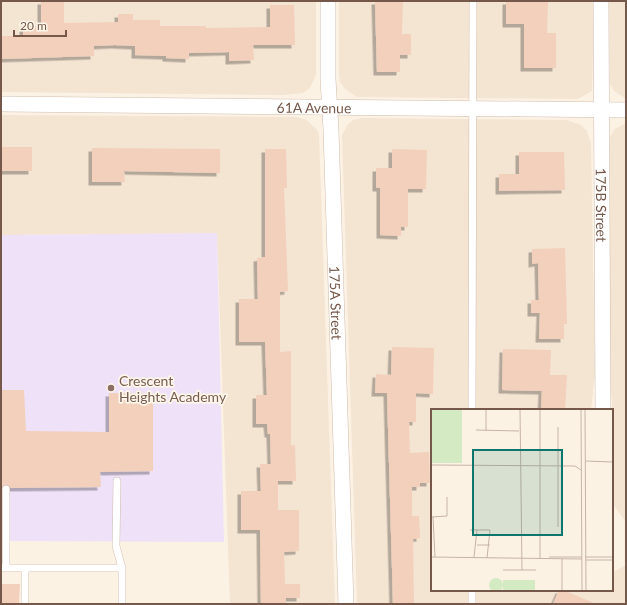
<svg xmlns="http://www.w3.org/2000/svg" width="627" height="605" font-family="Lato,sans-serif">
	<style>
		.residential { fill: #f4e4d2 }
		.education { fill: #efe1f8 }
		.building { fill: #f2d0bc; filter: url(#shadow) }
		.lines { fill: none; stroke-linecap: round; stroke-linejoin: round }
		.service-casing { stroke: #d0bcad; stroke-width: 8 }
		.minor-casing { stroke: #d0bcad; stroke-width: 16 }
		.service { stroke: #fff; stroke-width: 7 }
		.minor { stroke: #fff; stroke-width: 15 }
		.education-dot { fill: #8d6e63; stroke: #fff6ea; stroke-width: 1.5 }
		.labels { text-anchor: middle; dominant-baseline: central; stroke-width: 3.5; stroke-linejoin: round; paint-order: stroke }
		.street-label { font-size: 14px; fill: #75584a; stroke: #fff6ea }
		.education-label { font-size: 14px; fill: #785e54; stroke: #fff6ea; text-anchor: start }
		.inset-road { fill: none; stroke: #c6b4a6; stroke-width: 1 }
		.view { fill: #0f766e; fill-opacity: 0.15; stroke: #0f766e; stroke-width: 2 }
		.inset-edge { fill: none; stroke: #75584a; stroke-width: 2 }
	</style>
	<defs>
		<filter id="shadow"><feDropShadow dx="-3.5" dy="3.5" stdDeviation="0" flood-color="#0004"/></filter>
	</defs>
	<rect width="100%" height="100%" fill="#fcf2e4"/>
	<path class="residential" d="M 1,1 L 316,1 L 316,75 L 310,88 L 303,93 L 283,95 L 1,92 Z
		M 339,1 L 594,1 L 592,91 L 578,99 L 357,97 L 345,89 L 340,82 L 339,75 Z
		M 609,1 L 626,1 L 626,99 L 614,91 L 610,84 Z
		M 1,115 L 296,117 L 307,120 L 317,130 L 319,135 L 335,604 L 230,604 L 217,233 L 1,235 Z
		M 361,118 L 567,120 L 581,125 L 587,131 L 591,144 L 595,374 L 591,410 L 432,410 L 432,590 L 612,590 L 612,573 L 626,565 L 626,604 L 357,604 L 342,135 L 348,124 L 353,120 Z
		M 626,123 L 626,522 L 614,506 L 612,403 L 610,377 L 609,145 L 610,137 L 615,129 Z"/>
	<path class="education" d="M 217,233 L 224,542 L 1,541 L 1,235 Z"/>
	<path class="building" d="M 41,1 L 64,1 L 64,23 L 118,22 L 118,14 L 133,14 L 133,20 L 160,20 L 160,26 L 206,26 L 206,28 L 270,27 L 270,5 L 294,5 L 295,45 L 253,45 L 254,60 L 229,61 L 229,52 L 189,53 L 189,59 L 166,58 L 166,56 L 135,55 L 135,46 L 115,45 L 94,46 L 94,56 L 1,59 L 1,36 L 23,36 L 23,26 L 41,26 Z
		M 375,1 L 403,1 L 402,34 L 411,34 L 411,55 L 400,55 L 400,72 L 377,72 Z
		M 506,1 L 548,1 L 547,33 L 556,33 L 556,68 L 524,68 L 524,24 L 506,24 Z
		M 1,147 L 32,147 L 32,171 L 1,171 Z
		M 92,148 L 220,149 L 220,173 L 124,171 L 125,182 L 92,182 Z
		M 265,149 L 286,149 L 287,188 L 284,188 L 288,291 L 280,292 L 280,352 L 291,351 L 291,446 L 295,445 L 296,481 L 278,481 L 278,510 L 299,510 L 299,551 L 284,552 L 285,584 L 300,584 L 300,598 L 286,598 L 286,604 L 261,604 L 260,530 L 241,530 L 241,491 L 261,491 L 260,464 L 271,464 L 270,434 L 268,434 L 267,424 L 256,424 L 256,395 L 267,395 L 265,342 L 239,342 L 239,299 L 258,299 L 257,258 L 265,257 Z
		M 392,149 L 427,150 L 426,189 L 408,189 L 408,227 L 401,227 L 401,236 L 380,235 L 380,188 L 376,188 L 376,168 L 392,168 Z
		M 519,152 L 564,152 L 565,190 L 499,191 L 499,174 L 519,174 Z
		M 565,248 L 567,324 L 564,324 L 564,339 L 539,339 L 540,313 L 531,313 L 531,300 L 539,300 L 538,263 L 532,264 L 532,249 Z
		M 392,347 L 434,348 L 433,394 L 416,393 L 416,422 L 409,422 L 410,453 L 429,452 L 430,483 L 420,483 L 420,487 L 412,487 L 412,516 L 419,516 L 420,538 L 413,539 L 414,604 L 393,604 L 387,393 L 375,393 L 376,374 L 391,375 Z
		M 503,349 L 551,350 L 550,375 L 567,375 L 565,410 L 541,410 L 542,391 L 502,390 Z
		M 1,390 L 24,390 L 26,431 L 109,432 L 109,393 L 153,393 L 153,471 L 100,472 L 101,487 L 11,488 L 6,484 L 1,488 Z
		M 1,584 L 20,584 L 19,604 L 1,604 Z
		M 559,590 L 563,590 L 596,604 L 553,604 Z"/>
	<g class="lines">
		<g class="service-casing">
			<path id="service" d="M 472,410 L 473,1
				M 117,481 L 116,546 L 122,568
				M 6,489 L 6,568
				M 1,568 L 122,568 L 122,604
				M 25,568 L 25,604
				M 472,590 L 472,604"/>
		</g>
		<g class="minor-casing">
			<g id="minor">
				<path id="s1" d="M 328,1 L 328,79 L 331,130 L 346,604"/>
				<path id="s2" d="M 601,1 L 603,410"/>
				<path id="s3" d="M 1,104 L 626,110"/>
			</g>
		</g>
		<use href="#service" class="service"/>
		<use href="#minor" class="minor"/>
	</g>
	<circle class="education-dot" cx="111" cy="388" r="4"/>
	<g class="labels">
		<g class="street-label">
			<text stroke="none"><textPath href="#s3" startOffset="313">61A Avenue</textPath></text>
			<text stroke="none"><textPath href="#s2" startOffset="204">175B Street</textPath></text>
			<text stroke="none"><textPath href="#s1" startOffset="302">175A Street</textPath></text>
		</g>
		<g class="education-label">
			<text x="119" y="380">Crescent<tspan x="119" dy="16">Heights Academy</tspan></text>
		</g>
	</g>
	<g transform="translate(431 409)">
		<rect width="182" height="182" fill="#fcf2e4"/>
		<path d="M58 176a7 7 0 1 1 14 0a7 7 0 1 1-14 0ZM 72,171 L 104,171 L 104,182 L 72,182 Z" fill="#d3eac2"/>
		<path d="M 0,0 L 31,0 L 31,54 L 0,54 Z" fill="#d3eac2"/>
		<path class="inset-road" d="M 55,0 L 55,22M 89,0 L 91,161M 150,0 L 151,182M 154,0 L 155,182M 127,18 L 127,118M 45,21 L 88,22M 155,52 L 182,53M 0,56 L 144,57 L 150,61M 0,108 L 16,107 L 16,88M 2,108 L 4,148M 39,121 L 59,121 L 56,149M 46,136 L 59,136M 0,148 L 151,150M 43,148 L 46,121M 118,148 L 151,148M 154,148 L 182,148M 109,149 L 109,0M 131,150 L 131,182M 155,151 L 182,151M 72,161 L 105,161"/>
		<path class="view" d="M 42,41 L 131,41 L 131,126 L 42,126 Z"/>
		<rect width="182" height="182" class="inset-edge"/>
	</g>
	<rect width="627" height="605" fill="none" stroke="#75584a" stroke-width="4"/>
	<path d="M14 30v6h52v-6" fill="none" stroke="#75584a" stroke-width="2"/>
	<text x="20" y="30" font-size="12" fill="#75584a" stroke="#fff6ea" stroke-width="3" paint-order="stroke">20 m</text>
</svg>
